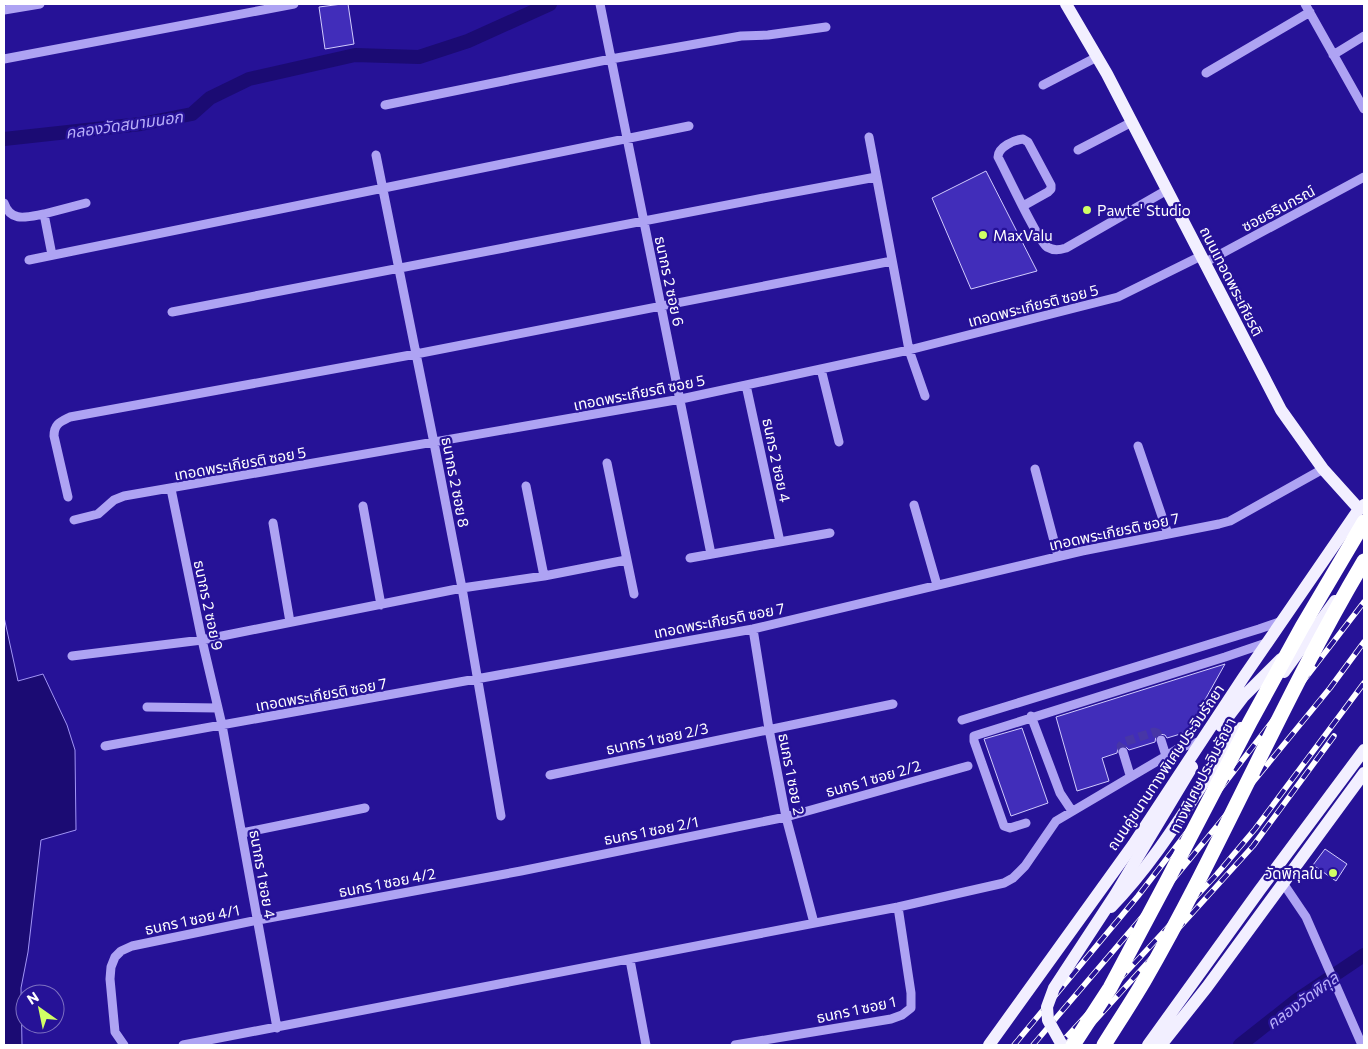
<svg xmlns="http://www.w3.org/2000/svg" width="1368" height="1049" font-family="Commissioner,'Noto Sans Thai',sans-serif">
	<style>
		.water { fill: #1b0b73; stroke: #a195f6 }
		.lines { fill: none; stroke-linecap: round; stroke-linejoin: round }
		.canal { stroke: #1b0b73; stroke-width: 14 }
		.building { fill: #412dba; stroke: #d1cbfd }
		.minor-tunnel { stroke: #4736a7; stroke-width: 9; stroke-dasharray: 9 4.5; stroke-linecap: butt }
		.minor { stroke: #aea3f3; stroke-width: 9 }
		.major { stroke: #f2efff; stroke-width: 12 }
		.rail-casing { stroke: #fff; stroke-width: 5.5 }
		.rail { stroke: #261297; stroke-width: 4; stroke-dasharray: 11; stroke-linecap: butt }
		.major-bridge { stroke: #f2efff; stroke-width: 12 }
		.highway-bridge { stroke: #fff; stroke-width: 15 }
		.poi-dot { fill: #d1ff65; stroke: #261297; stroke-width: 2 }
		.labels { text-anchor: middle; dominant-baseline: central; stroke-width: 4.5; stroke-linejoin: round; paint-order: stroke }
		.street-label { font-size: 15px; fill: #fff; stroke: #261297 }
		.poi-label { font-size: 15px; fill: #fff; stroke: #261297; text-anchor: start }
		.water-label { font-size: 16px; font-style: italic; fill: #b9affa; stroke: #261297 }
	</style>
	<rect width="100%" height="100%" fill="#261297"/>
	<path class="water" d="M 4,617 L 18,681 L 43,674 L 67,725 L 75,750 L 76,830 L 41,840 L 28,952 L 21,988 L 22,1045 L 4,1045 Z"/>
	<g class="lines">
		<path class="canal" d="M 4,139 L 141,124 L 192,114 L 210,98 L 249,79 L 355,55 L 419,57 L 468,41 L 550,4
			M 1240,1045 L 1297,1000 L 1364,955"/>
	</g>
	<path class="building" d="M 342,4 L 348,4 L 354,44 L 325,49 L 319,7 Z
		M 986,171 L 1037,271 L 971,289 L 932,198 Z
		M 1225,664 L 1187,732 L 1167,738 L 1165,735 L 1160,734 L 1156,736 L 1155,742 L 1129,750 L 1125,746 L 1121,746 L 1118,748 L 1117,753 L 1102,758 L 1109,781 L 1077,791 L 1056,717 Z
		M 1022,728 L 1048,803 L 1011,816 L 984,739 Z
		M 1325,849 L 1347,864 L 1336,881 L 1313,865 Z"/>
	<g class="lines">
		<path class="minor-tunnel" d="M 1123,752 L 1121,746 L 1124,742 L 1154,732 L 1157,733 L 1161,740"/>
		<path class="minor" d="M 600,4 L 711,554
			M 1305,4 L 1364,109
			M 4,10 L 40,4
			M 1333,55 L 1364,36
			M 4,59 L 294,4
			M 1206,73 L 1310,12
			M 1043,85 L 1097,57
			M 385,105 L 611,59 L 741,36 L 768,35 L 826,27
			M 869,137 L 909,350 L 925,396
			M 1078,150 L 1132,122
			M 376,155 L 434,443 L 462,588 L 501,816
			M 4,203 C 11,223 27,217 44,214 L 52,255
			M 1023,206 L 1048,192 L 1051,189 L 1051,185 L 1028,142 L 1023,139 C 1014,140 998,147 998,157 C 1006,172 1038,241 1047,247 C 1054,251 1059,250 1066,248 L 1167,190
			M 44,214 L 86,203
			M 29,260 L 689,126
			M 1204,263 L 1364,177
			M 172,312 C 407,268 641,220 876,177
			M 821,369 L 839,442
			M 746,385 L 780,542
			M 1138,446 L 1168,534
			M 607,463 L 634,594
			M 1035,469 L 1058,556
			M 526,486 L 544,576
			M 171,489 L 202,640 L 222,725 L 277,1028
			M 68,497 L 54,436 C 54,424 60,422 70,417 L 416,354 L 892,261
			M 914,505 L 937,585
			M 363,506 L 381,605
			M 74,520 L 98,514 L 114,500 L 124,496 L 681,399 L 909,350 L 1118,297 L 1201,256
			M 273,523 L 290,622
			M 690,558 L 830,533
			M 753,629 L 769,729 L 786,817 L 814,923
			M 72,656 L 202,640 L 462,588 L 544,576 L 626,560
			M 147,707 L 218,708
			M 1031,716 L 1060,793 L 1072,811
			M 962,720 L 1259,629 L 1282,621
			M 1161,740 L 1166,756
			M 105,746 L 753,629 L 1082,551 L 1219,524 L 1230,521 L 1323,469
			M 1123,752 L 1130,775
			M 550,775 L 893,704
			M 1026,823 L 1010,828 L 1004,826 L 974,741 L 974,736 L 1225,657 L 1269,642
			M 242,833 L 365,808
			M 1283,883 L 1306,917 L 1362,1045
			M 630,960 L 646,1045
			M 124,1045 L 115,1032 L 110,979 L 111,967 L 115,957 L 121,951 L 132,946 L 258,920 L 521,871 L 786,817 L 968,766
			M 183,1045 L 898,907 L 1004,883 L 1013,878 L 1025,866 L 1056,821 L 1166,756 L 1179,748 L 1201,741
			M 735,1045 L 891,1019 L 902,1015 L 911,1008 L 911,993 L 898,907"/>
		<path class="major" d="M 1066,4 L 1107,74 L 1281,410 L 1323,469 L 1359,509
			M 1284,672 L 1335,601
			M 1221,726 L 1243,697 L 1281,659
			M 1111,907 C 1162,855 1198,787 1241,728
			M 989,1045 L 1133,845 L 1243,678 L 1359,509 L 1364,505
			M 1148,1045 L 1259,891 L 1364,750
			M 1161,1045 L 1207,987 L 1364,773"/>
		<g class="rail-casing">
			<path id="rail" d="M 1014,1045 L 1138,896 L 1364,602
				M 1033,1045 L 1149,909 L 1330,688 L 1364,642
				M 1059,1045 L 1217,874 L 1255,829 L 1364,683
				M 1073,1045 L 1253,846 L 1334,736"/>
		</g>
		<use href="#rail" class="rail"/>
		<path class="major-bridge" d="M 1062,1045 L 1048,1020 L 1047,1007 L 1054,988 L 1115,895 L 1192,767"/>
		<path class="highway-bridge" d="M 1073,1045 L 1110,988 L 1167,881 L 1250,722 L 1302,627 L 1364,522
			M 1104,1045 C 1117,1024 1131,1003 1144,981 C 1223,844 1283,697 1364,561"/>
	</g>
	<g class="poi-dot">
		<circle cx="1087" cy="210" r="5"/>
		<circle cx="983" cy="235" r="5"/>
		<circle cx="1333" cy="873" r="5"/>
	</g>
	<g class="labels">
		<g class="street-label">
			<text transform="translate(1278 208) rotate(-28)">ซอยธรินกรณ์</text>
			<text transform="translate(670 281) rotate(78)">ธนากร 2 ซอย 6</text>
			<text transform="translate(1232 281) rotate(63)">ถนนเทอดพระเกียรติ</text>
			<text transform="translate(1033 305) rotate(-14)">เทอดพระเกียรติ ซอย 5</text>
			<text transform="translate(639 392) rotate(-11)">เทอดพระเกียรติ ซอย 5</text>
			<text transform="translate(777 460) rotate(78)">ธนกร 2 ซอย 4</text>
			<text transform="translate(240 463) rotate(-10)">เทอดพระเกียรติ ซอย 5</text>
			<text transform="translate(456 482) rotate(79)">ธนากร 2 ซอย 8</text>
			<text transform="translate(1114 531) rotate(-12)">เทอดพระเกียรติ ซอย 7</text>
			<text transform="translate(209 605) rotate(78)">ธนากร 2 ซอย 9</text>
			<text transform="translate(719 620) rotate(-11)">เทอดพระเกียรติ ซอย 7</text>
			<text transform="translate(321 694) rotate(-10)">เทอดพระเกียรติ ซอย 7</text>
			<text transform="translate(657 738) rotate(-12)">ธนากร 1 ซอย 2/3</text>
			<text transform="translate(1165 767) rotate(-56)">ถนนคู่ขนานทางพิเศษประจิมรัถยา</text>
			<text transform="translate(792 774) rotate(79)">ธนกร 1 ซอย 2</text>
			<text transform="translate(1202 775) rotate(-63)">ทางพิเศษประจิมรัถยา</text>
			<text transform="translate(873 778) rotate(-16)">ธนกร 1 ซอย 2/2</text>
			<text transform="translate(651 830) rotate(-11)">ธนกร 1 ซอย 2/1</text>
			<text transform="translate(263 874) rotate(80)">ธนากร 1 ซอย 4</text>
			<text transform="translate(387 882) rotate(-11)">ธนกร 1 ซอย 4/2</text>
			<text transform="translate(192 919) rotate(-12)">ธนกร 1 ซอย 4/1</text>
			<text transform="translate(856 1009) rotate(-12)">ธนกร 1 ซอย 1</text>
		</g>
		<g class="poi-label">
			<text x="1097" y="210">Pawte' Studio</text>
			<text x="993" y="235">MaxValu</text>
			<text x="1323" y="873" text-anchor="end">วัดพิกุลใน</text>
		</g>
		<g class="water-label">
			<text transform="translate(124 124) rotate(-8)">คลองวัดสนามนอก</text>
			<text transform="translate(1302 1000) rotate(-36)">คลองวัดพิกุล</text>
		</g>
	</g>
	<rect width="1368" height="1049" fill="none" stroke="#ffffff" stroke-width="10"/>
	<g transform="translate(40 1009) rotate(327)"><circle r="24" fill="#261297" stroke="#7d71c1"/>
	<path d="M0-4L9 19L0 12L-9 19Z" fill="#d1ff65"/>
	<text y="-8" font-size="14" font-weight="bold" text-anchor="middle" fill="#ffffff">N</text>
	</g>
</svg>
